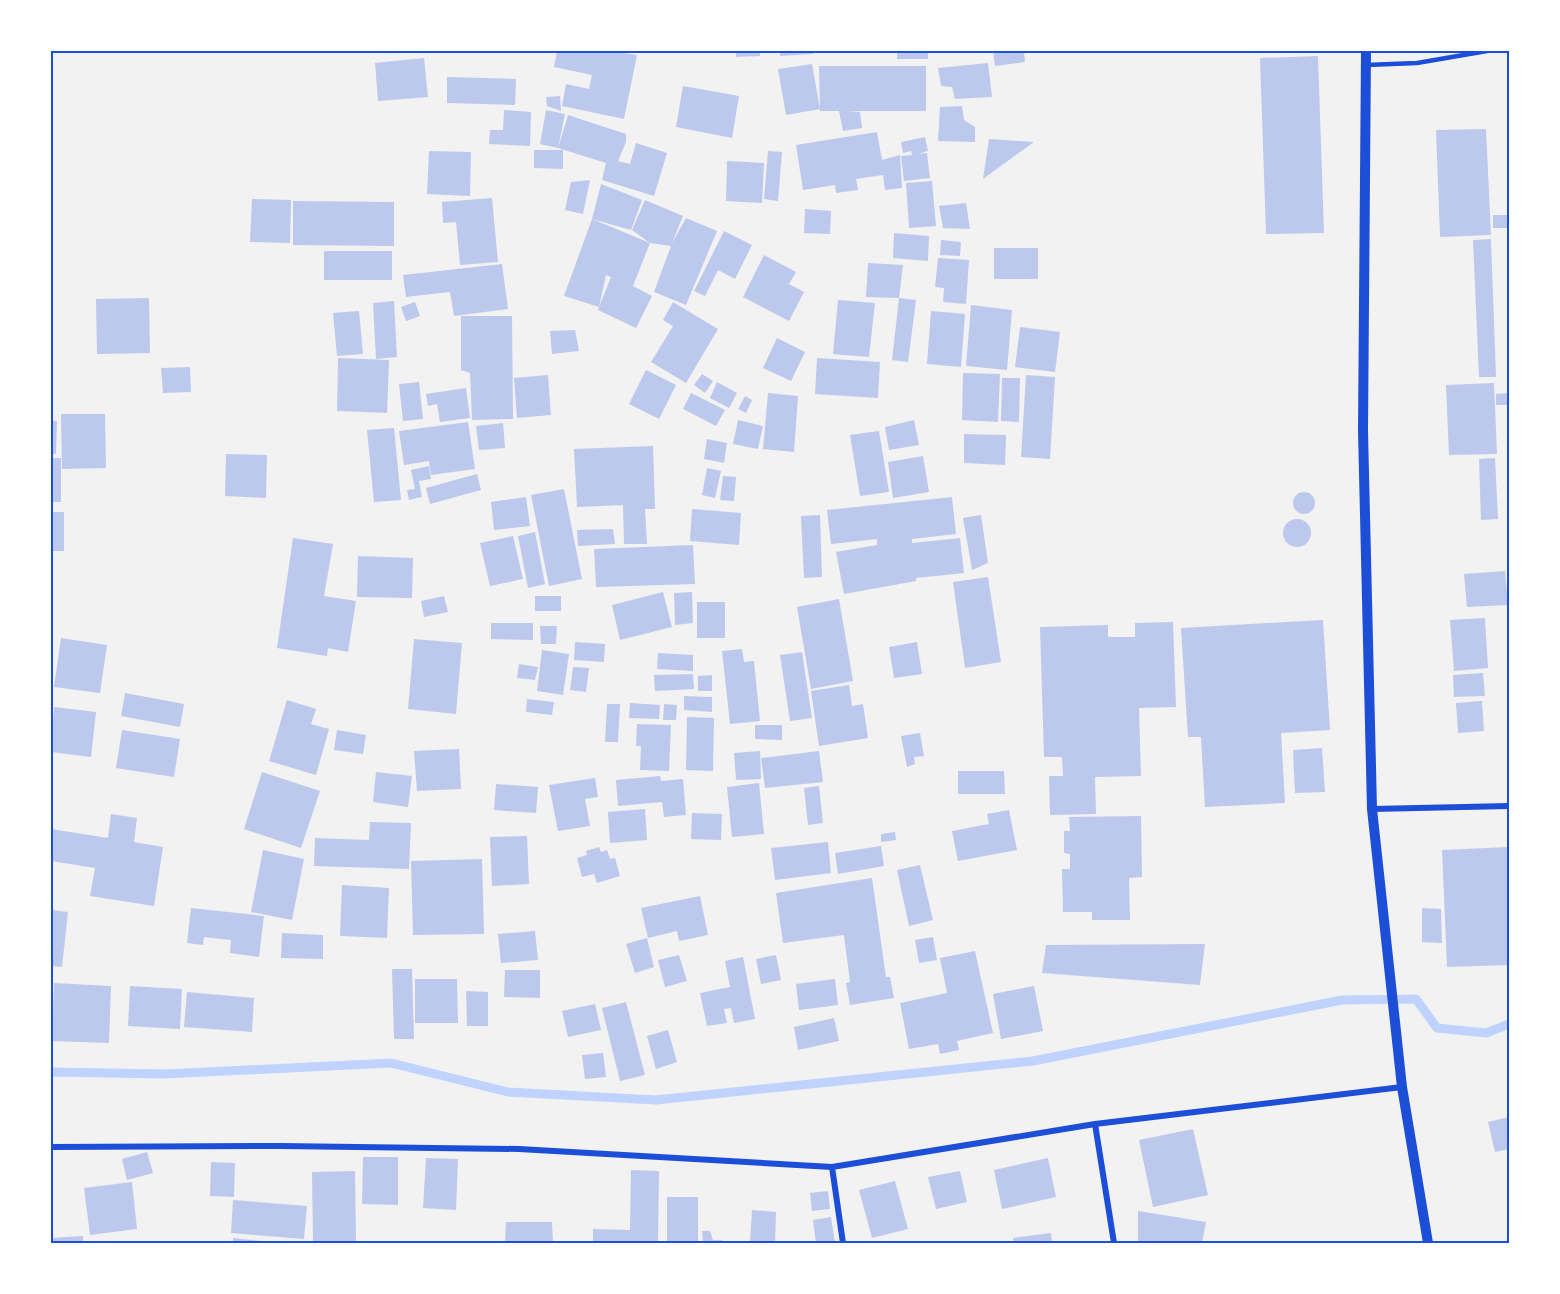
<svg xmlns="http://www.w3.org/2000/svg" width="1560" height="1294" font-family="'Public Sans',sans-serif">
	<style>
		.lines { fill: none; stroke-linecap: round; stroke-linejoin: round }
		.stream { stroke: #bfd3fe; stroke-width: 9 }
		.building { fill: #bdc9ec; fill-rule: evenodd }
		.service { stroke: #1d4ed8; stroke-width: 4.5 }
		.minor { stroke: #1d4ed8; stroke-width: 6 }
		.tertiary { stroke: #1d4ed8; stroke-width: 10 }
		.neatline { fill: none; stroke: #1d4ed8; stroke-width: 2 }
	</style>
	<rect width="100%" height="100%" fill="#f2f2f2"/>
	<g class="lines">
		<path class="stream" d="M 51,1072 L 164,1074 L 391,1063 L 508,1092 L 656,1100 L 1033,1061 L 1342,1000 L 1416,999 L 1437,1028 L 1486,1033 L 1509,1024"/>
	</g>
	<path class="building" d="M 557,51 L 609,51 L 637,55 L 624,119 L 562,106 L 566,84 L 589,89 L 592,75 L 554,67 Z
		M 736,51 L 760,51 L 760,56 L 736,57 Z
		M 780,51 L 813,51 L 813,54 L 780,56 Z
		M 897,51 L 928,51 L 928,59 L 897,59 Z
		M 993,51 L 1024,51 L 1025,62 L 995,66 Z
		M 1318,56 L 1324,233 L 1266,234 L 1260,58 Z
		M 424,58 L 428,97 L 378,101 L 375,63 Z
		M 988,63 L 992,97 L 955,99 L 952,87 L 941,86 L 938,68 Z
		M 812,64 L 820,109 L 786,115 L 778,69 Z
		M 819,66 L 926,66 L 926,111 L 848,111 L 860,112 L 862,128 L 843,131 L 839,111 L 820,111 Z
		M 447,77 L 516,79 L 515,105 L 447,103 Z
		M 683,86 L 739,96 L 732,138 L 676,127 Z
		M 560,96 L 561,111 L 547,106 L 546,97 Z
		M 962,106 L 964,120 L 975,127 L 975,142 L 938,141 L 940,107 Z
		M 504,110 L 531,112 L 530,146 L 489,144 L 490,130 L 503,130 Z
		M 546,110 L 565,114 L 558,148 L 540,144 Z
		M 568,115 L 626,134 L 626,142 L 618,161 L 630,164 L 636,143 L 667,153 L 654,196 L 602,180 L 606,163 L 558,148 Z
		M 1486,129 L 1491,235 L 1440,237 L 1436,130 Z
		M 877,132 L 882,160 L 900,155 L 902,188 L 885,190 L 883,175 L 856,179 L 858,190 L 836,193 L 835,185 L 803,190 L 796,145 Z
		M 925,137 L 928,151 L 918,154 L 927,153 L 930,178 L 904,181 L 901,156 L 912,155 L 911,151 L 903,153 L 901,142 Z
		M 989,139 L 1034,142 L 983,179 Z
		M 534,150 L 563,150 L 563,169 L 534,168 Z
		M 429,151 L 471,152 L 470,196 L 427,194 Z
		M 768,151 L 782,152 L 778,201 L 764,199 Z
		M 727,161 L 764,163 L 762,203 L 726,201 Z
		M 590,180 L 583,214 L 565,210 L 571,182 Z
		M 932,181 L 936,226 L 909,228 L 906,183 Z
		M 601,184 L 642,200 L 631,230 L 592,219 Z
		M 492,198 L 498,262 L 460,265 L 456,222 L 443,223 L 442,202 Z
		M 252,199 L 291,200 L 290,243 L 250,242 Z
		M 645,200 L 683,216 L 672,243 L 686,218 L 717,231 L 686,305 L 654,292 L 671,246 L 650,243 L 632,230 Z
		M 293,201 L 394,202 L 394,246 L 293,245 Z
		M 966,203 L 970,229 L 943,228 L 939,206 Z
		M 805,209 L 831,211 L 830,234 L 804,233 Z
		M 1493,215 L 1509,215 L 1509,228 L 1493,228 Z
		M 592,219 L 650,243 L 633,286 L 652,296 L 636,328 L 598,310 L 599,307 L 564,296 ZM 606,275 L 611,277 L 599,307 Z
		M 724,231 L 752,245 L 735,279 L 718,270 L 705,296 L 694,291 Z
		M 894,233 L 929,236 L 928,261 L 893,258 Z
		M 1491,239 L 1496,377 L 1479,377 L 1473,240 Z
		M 941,240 L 961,242 L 960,256 L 940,255 Z
		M 994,248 L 1038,248 L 1038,279 L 994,279 Z
		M 324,251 L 392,251 L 392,280 L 324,280 Z
		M 764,255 L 796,272 L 789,284 L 804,292 L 789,321 L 743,297 Z
		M 938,258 L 969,260 L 966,304 L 943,302 L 944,288 L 935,287 Z
		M 868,263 L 903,265 L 899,298 L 866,297 Z
		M 502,264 L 508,309 L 454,316 L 450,292 L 406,297 L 403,275 Z
		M 149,298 L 150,353 L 97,354 L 96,299 Z
		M 899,298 L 916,300 L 908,362 L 892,360 Z
		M 838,300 L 875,303 L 869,357 L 833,354 Z
		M 394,301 L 397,357 L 376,359 L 373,303 Z
		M 415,302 L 420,316 L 406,321 L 401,307 Z
		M 673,302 L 718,329 L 686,383 L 651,362 L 673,326 L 663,320 Z
		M 971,305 L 1012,310 L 1007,370 L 966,366 Z
		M 359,311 L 363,354 L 337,356 L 333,313 Z
		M 931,311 L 965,314 L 961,367 L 927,364 Z
		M 461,316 L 512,316 L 513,419 L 472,420 L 470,373 L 461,370 Z
		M 1020,327 L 1060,332 L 1055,372 L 1015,367 Z
		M 575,330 L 579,351 L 552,354 L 550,331 Z
		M 777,338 L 805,352 L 791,381 L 763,368 Z
		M 338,358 L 389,360 L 387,413 L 337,411 Z
		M 817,358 L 880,362 L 878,398 L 815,394 Z
		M 190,367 L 191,392 L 163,393 L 161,368 Z
		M 646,370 L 676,385 L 659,419 L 629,404 Z
		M 963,373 L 1000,374 L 998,422 L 962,420 Z
		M 702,374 L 713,381 L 705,393 L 694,385 Z
		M 548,375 L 551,415 L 517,418 L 514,378 Z
		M 1026,375 L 1055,377 L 1050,459 L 1021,457 Z
		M 1002,378 L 1020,378 L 1019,422 L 1001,421 Z
		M 419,382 L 423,419 L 403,421 L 399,384 Z
		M 717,382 L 737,393 L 729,408 L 710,398 Z
		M 1494,383 L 1497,454 L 1449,455 L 1446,385 Z
		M 466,388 L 470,418 L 440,422 L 437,404 L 428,406 L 426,394 Z
		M 691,393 L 725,410 L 716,426 L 683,409 Z
		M 768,393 L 798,396 L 794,452 L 763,449 Z
		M 1509,393 L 1509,405 L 1496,405 L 1496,394 Z
		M 745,396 L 752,400 L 746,413 L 738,409 Z
		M 61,414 L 105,414 L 106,468 L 62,469 Z
		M 738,420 L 763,426 L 758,449 L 733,444 Z
		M 914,420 L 919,445 L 889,450 L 885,427 Z
		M 51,421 L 57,421 L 56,454 L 51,454 Z
		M 468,422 L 475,469 L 431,475 L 429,461 L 404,465 L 399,431 Z
		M 503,423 L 505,448 L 479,450 L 476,426 Z
		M 394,428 L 401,500 L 374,502 L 367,430 Z
		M 879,431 L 889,492 L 860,496 L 850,435 Z
		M 964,434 L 1006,435 L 1005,465 L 964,463 Z
		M 707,439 L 727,443 L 724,463 L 704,459 Z
		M 653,446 L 655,509 L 645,509 L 647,544 L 624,544 L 623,505 L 577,507 L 574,449 Z
		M 226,454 L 267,455 L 266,498 L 225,496 Z
		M 923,456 L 929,492 L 893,498 L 888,462 Z
		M 51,458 L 61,458 L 61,502 L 51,502 Z
		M 1495,458 L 1498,519 L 1481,520 L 1479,459 Z
		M 429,466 L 431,479 L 419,481 L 422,497 L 409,500 L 407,490 L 415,489 L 411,470 Z
		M 707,468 L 721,471 L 715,498 L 702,495 Z
		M 477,474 L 481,490 L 430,504 L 426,488 Z
		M 723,476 L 736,477 L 734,501 L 720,500 Z
		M 564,489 L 582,579 L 549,586 L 531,495 Z
		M1293 503a11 11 0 1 1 22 0a11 11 0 1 1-22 0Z
		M 526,497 L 530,526 L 494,530 L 491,502 Z
		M 952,497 L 956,534 L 912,539 L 912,543 L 960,538 L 964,573 L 916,578 L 916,581 L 844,594 L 836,552 L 877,545 L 877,539 L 831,544 L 827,510 Z
		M 692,509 L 741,513 L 739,545 L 690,541 Z
		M 51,512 L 64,512 L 64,551 L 51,551 Z
		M 820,515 L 822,577 L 804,578 L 801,516 Z
		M 981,515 L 988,563 L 972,570 L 963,518 Z
		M1283 533a14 14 0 1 1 28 0a14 14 0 1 1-28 0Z
		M 613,529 L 615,544 L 578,546 L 577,530 Z
		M 535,532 L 545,584 L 528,588 L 518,536 Z
		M 513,536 L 523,579 L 490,586 L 480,543 Z
		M 293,538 L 333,544 L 324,596 L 356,601 L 348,652 L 328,648 L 327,656 L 277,648 Z
		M 693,545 L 695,584 L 596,587 L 594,549 Z
		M 358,556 L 413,558 L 412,598 L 357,597 Z
		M 1505,571 L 1508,605 L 1467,607 L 1464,574 Z
		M 988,577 L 1001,662 L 965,668 L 953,582 Z
		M 663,592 L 672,627 L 620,640 L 612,605 Z
		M 692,592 L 693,623 L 675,625 L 674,593 Z
		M 444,596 L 448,612 L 424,617 L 421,601 Z
		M 535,596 L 561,596 L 561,611 L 535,611 Z
		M 839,599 L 853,681 L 811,689 L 797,607 Z
		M 697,602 L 725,602 L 725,638 L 697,638 Z
		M 1485,618 L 1488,668 L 1454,671 L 1450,620 Z
		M 1323,620 L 1330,730 L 1281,733 L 1285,803 L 1205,807 L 1201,737 L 1188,737 L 1181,628 Z
		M 1173,622 L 1176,707 L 1139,708 L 1141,776 L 1095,777 L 1096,814 L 1050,815 L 1049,776 L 1063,776 L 1062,757 L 1044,757 L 1040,627 L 1108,625 L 1108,637 L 1135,637 L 1135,623 Z
		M 491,623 L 533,623 L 533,640 L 491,639 Z
		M 540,626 L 557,626 L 556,644 L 541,644 Z
		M 61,638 L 107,645 L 100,693 L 54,687 Z
		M 414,639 L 462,643 L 456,714 L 408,709 Z
		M 575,642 L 605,644 L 604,662 L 574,660 Z
		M 917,642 L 922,674 L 894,678 L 889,647 Z
		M 742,649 L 744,662 L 754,661 L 760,721 L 730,724 L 722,651 Z
		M 542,650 L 569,654 L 563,695 L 537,691 Z
		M 802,652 L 812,718 L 790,721 L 780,655 Z
		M 658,653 L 693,655 L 693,671 L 657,669 Z
		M 519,664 L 538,667 L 535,680 L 517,678 Z
		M 573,667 L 589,668 L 586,692 L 570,690 Z
		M 1483,673 L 1485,696 L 1454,697 L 1453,675 Z
		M 693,674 L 694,689 L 655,691 L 654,675 Z
		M 712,675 L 712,691 L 698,691 L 698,676 Z
		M 849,685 L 852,706 L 863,704 L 868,738 L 819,746 L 811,691 Z
		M 125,693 L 184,704 L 180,727 L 121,716 Z
		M 684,696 L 712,697 L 712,712 L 684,710 Z
		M 527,699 L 554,702 L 552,715 L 526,712 Z
		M 287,700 L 316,709 L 311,724 L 329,729 L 316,775 L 269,761 Z
		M 1482,701 L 1484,731 L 1458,733 L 1456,703 Z
		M 630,703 L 660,705 L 659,719 L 629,718 Z
		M 607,704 L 620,704 L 618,742 L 605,742 Z
		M 664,704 L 677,705 L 676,720 L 663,720 Z
		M 54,707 L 96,712 L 91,757 L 51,752 Z
		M 687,717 L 714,718 L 713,771 L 686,770 Z
		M 637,724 L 671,725 L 669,771 L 640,770 L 641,746 L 636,746 Z
		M 755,725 L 782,725 L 782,740 L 755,739 Z
		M 122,730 L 180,739 L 174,777 L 116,768 Z
		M 337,730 L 366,735 L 363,754 L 334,750 Z
		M 920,733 L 924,756 L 914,757 L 915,764 L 907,767 L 901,736 Z
		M 1322,748 L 1325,792 L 1295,793 L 1293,750 Z
		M 459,749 L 461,789 L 417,791 L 414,751 Z
		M 760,751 L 761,779 L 736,780 L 734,753 Z
		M 819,751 L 823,782 L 765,788 L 761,758 Z
		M 958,771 L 1004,771 L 1005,794 L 958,794 Z
		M 262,772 L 320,791 L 301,848 L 244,829 Z
		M 376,772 L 412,776 L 408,807 L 373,802 Z
		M 660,776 L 661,781 L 683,779 L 686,815 L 664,817 L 662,802 L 618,806 L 616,780 Z
		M 595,778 L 598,797 L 585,799 L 590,826 L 558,831 L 549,785 Z
		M 759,783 L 764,834 L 732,837 L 727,787 Z
		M 496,784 L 538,787 L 536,813 L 494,810 Z
		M 819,786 L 823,823 L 808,825 L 804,788 Z
		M 645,809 L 647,840 L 610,843 L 608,812 Z
		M 1009,810 L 1017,850 L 958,861 L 952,831 L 989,824 L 987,814 Z
		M 692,813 L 722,814 L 721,840 L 691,839 Z
		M 111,814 L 137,818 L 134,842 L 163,847 L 154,906 L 90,896 L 95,868 L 51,861 L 51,829 L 108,838 Z
		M 1141,816 L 1142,877 L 1129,878 L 1130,920 L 1092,920 L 1092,912 L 1063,912 L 1062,869 L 1070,869 L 1070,854 L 1064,853 L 1064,831 L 1070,831 L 1069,817 Z
		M 370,822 L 411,823 L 409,869 L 314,866 L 315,838 L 369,840 Z
		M 895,832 L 896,840 L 881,842 L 881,834 Z
		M 527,836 L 529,884 L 492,886 L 490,837 Z
		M 828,842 L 831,873 L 775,880 L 771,848 Z
		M 881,846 L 884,866 L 838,874 L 835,853 Z
		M 599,847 L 601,852 L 607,850 L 610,859 L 615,858 L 620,876 L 597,883 L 594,874 L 582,877 L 577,858 L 587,855 L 586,851 Z
		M 1509,847 L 1509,965 L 1447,967 L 1442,850 Z
		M 263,850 L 304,859 L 292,920 L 251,912 Z
		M 482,859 L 484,934 L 413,935 L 411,861 Z
		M 920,865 L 933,920 L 909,926 L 897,870 Z
		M 872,878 L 886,977 L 890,977 L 894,998 L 850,1005 L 846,983 L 850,982 L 844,935 L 783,943 L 776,893 Z
		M 342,885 L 389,888 L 387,938 L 340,936 Z
		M 700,896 L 708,935 L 679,941 L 677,931 L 648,938 L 641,908 Z
		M 191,908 L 264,916 L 259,957 L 230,953 L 231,940 L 204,937 L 203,945 L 187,943 Z
		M 1422,908 L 1441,909 L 1442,943 L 1422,942 Z
		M 51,910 L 68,912 L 62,967 L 51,966 Z
		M 535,931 L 538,960 L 501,963 L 498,934 Z
		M 282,933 L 323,935 L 323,959 L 281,958 Z
		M 933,937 L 937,960 L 919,963 L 915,940 Z
		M 647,938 L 654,967 L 635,973 L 626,944 Z
		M 1205,944 L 1200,985 L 1042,973 L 1046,945 Z
		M 975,951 L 993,1033 L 957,1041 L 959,1050 L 940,1054 L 938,1044 L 909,1049 L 900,1003 L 947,993 L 940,958 Z
		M 679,955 L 687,981 L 665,987 L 658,960 Z
		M 776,955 L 781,980 L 761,984 L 756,959 Z
		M 743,957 L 755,1019 L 734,1023 L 731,1008 L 724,1009 L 727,1023 L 707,1026 L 700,993 L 730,987 L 725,961 Z
		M 392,969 L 412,969 L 414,1039 L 394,1039 Z
		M 505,970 L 540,970 L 540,998 L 504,997 Z
		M 415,979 L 457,979 L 458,1023 L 415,1023 Z
		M 835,979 L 838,1005 L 799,1010 L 796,984 Z
		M 54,983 L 111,986 L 109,1043 L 52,1041 Z
		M 130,986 L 182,989 L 180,1029 L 128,1026 Z
		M 1034,986 L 1043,1031 L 1001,1039 L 993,994 Z
		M 466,991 L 488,992 L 488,1026 L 467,1026 Z
		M 187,992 L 254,998 L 252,1032 L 184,1027 Z
		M 626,1002 L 645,1075 L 620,1081 L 602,1008 Z
		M 595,1004 L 601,1030 L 568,1037 L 562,1011 Z
		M 834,1018 L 839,1041 L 798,1050 L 794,1027 Z
		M 668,1030 L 677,1062 L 656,1069 L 647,1036 Z
		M 603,1053 L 606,1077 L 585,1079 L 582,1055 Z
		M 1509,1117 L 1509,1149 L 1495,1152 L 1488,1122 Z
		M 1193,1129 L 1208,1195 L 1153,1207 L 1139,1140 Z
		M 147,1152 L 153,1173 L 127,1180 L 122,1159 Z
		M 363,1157 L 398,1157 L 398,1205 L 362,1204 Z
		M 426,1158 L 458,1159 L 456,1210 L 423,1208 Z
		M 1048,1158 L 1056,1197 L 1002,1209 L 994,1170 Z
		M 211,1162 L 235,1163 L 234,1197 L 210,1196 Z
		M 631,1170 L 659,1171 L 658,1243 L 593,1243 L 593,1229 L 630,1230 Z
		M 355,1171 L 356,1241 L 313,1242 L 312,1172 Z
		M 960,1171 L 967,1202 L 936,1209 L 928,1177 Z
		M 895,1181 L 908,1229 L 872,1238 L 859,1190 Z
		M 132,1182 L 137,1229 L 90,1235 L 84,1188 Z
		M 828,1191 L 830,1209 L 812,1211 L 810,1193 Z
		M 667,1197 L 698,1197 L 698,1243 L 667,1243 Z
		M 233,1200 L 307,1206 L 304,1239 L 231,1233 Z
		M 752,1210 L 776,1212 L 775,1243 L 750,1243 Z
		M 1138,1211 L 1206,1222 L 1202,1243 L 1138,1243 Z
		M 831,1217 L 835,1243 L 816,1243 L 813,1220 Z
		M 506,1222 L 552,1222 L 553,1243 L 505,1243 Z
		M 702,1231 L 710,1231 L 713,1240 L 722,1240 L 723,1243 L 703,1243 Z
		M 1051,1233 L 1052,1243 L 1014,1243 L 1013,1238 Z
		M 83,1236 L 83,1243 L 51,1243 L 51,1238 Z
		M 233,1238 L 262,1241 L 262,1243 L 233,1243 Z"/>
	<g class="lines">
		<path class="service" d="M 1366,65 L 1417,63 L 1487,51"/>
		<path class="minor" d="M 1372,809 L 1509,806
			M 1095,1124 L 1114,1243
			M 51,1147 L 280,1146 L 519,1149 L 832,1167 L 1095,1124 L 1402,1087
			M 832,1167 L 843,1243"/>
		<path class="tertiary" d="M 1366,51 L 1363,431 L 1372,809 L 1402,1087 L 1428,1243"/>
	</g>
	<rect width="1560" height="1294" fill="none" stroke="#ffffff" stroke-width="105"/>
	<rect x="52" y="52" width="1456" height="1190" class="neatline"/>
</svg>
